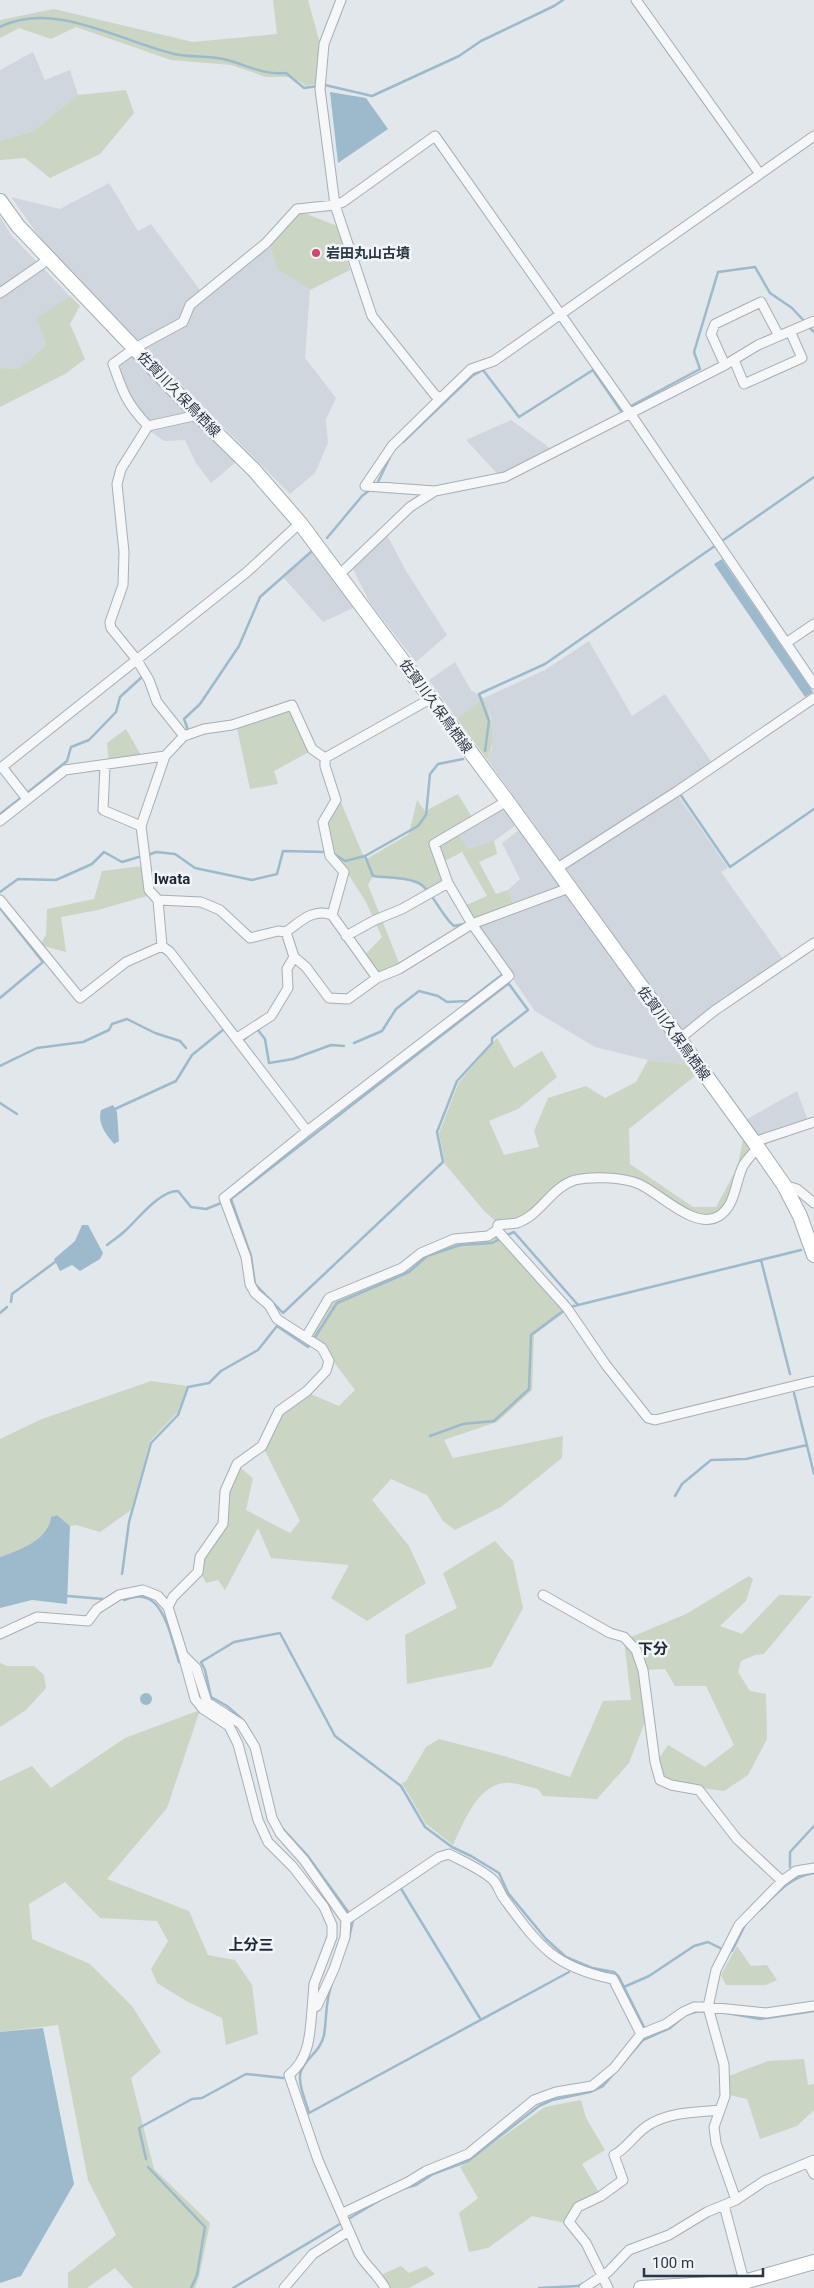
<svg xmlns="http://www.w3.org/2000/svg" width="814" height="2288" font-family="Roboto,'Noto Sans JP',sans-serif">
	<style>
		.built { fill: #d0d6dd }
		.green { fill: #cad5c3 }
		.water { fill: #9cbacc }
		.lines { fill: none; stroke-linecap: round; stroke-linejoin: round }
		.stream { stroke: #9cbacc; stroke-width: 2.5 }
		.street-casing { stroke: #a7aeb5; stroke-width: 11 }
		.primary-casing { stroke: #a1adb7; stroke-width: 16 }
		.street { stroke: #f5f7f9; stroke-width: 9 }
		.primary { stroke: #fff; stroke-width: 14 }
		.poi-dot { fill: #d3436d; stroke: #f2f5f8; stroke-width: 2 }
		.labels { text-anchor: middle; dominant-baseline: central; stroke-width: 5; stroke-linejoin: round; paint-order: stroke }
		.poi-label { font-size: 14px; font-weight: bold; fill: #293643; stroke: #f2f5f8; text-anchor: start }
		.street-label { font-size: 14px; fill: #293643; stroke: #f2f5f8 }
		.neighbourhood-label { font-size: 15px; font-weight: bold; fill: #1b2734; stroke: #f2f5f8 }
	</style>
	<rect width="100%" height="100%" fill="#e2e7eb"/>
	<path class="built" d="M 33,52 L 45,80 L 70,70 L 78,95 L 33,131 L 0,141 L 0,70 Z
		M 109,183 L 138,231 L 151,224 L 205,297 L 270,245 L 277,269 L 310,290 L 305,358 L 336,398 L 326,419 L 328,443 L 315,473 L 290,494 L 144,347 L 43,242 L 11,197 L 60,209 Z
		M 0,217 L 12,236 L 70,296 L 38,318 L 46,345 L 19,369 L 0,368 Z
		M 130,354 L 236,462 L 211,483 L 196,463 L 185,440 L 164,441 L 150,431 L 121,397 L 116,366 Z
		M 511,420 L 557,453 L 503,480 L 466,440 Z
		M 386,533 L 406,571 L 447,635 L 416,662 L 370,603 L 351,565 Z
		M 312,551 L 355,607 L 323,622 L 283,577 Z
		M 589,641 L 632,716 L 665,694 L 715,767 L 677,794 L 728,868 L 721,872 L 783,959 L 683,1031 L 487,759 L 492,749 L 491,717 L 484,699 L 457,719 L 429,680 L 455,662 L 471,690 L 484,698 L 545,670 Z
		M 500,802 L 515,826 L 494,841 L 467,849 L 456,830 Z
		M 519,830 L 562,887 L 689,1065 L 648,1060 L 595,1047 L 535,1011 L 473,921 L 514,906 L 508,890 L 520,879 L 502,843 Z
		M 797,1091 L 808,1120 L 759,1137 L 747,1119 Z"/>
	<path class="green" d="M 273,0 L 308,0 L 320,43 L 316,84 L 306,86 L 292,77 L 266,77 L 231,65 L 171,60 L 76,27 L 51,39 L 19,28 L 0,38 L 0,20 L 54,9 L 193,42 L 277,34 Z
		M 126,90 L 134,113 L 100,154 L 50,178 L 25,158 L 0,160 L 0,141 L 33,131 L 78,95 Z
		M 299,211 L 337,226 L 350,270 L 310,290 L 277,269 L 270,245 Z
		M 70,296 L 80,306 L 70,324 L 85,359 L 65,374 L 0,407 L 0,368 L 19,369 L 46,345 L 37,318 Z
		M 484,698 C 491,717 497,741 487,759 L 457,719 Z
		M 291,708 L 309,752 L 274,771 L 278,784 L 250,789 L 237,728 Z
		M 126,729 L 142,757 L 109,764 L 107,743 Z
		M 458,794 L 473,819 L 457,830 L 467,849 L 494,841 L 497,854 L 479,862 L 496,894 L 508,890 L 514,906 L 473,921 L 464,906 L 487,896 L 462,852 L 441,863 L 448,883 L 430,893 L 417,882 L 373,876 L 368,885 L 399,963 L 380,973 L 364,956 L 382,937 L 366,902 L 348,874 L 333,856 L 327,822 L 340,800 L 365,860 L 409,834 L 417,800 L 425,811 Z
		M 142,866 L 147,896 L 98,910 L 61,917 L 66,952 L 40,945 L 46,935 L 47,909 L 94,899 L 102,871 Z
		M 497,1038 L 514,1068 L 542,1051 L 557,1077 L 518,1109 L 489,1121 L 504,1155 L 539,1147 L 534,1131 L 548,1098 L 586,1086 L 605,1098 L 636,1082 L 648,1060 L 689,1065 L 696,1075 L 629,1129 L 630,1164 L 693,1207 L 716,1207 L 737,1168 L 743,1140 L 750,1151 L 728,1203 L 721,1211 L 708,1217 L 695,1216 L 638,1181 L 574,1177 L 533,1211 L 516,1220 L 497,1222 L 485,1212 L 445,1164 L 439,1133 L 459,1082 Z
		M 497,1236 L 565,1312 L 534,1335 L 532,1390 L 497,1422 L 444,1440 L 453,1458 L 563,1436 L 562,1458 L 501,1507 L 455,1530 L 443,1521 L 427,1495 L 391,1479 L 372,1500 L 409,1546 L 426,1583 L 367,1621 L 331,1598 L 349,1565 L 271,1558 L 258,1528 L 225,1590 L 218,1580 L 206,1583 L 199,1570 L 203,1558 L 223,1526 L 225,1493 L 238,1466 L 253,1478 L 246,1510 L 290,1533 L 300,1521 L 263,1447 L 280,1413 L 308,1393 L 339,1406 L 355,1390 L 313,1334 L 330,1300 L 422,1255 L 453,1242 Z
		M 151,1381 L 187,1386 L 177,1413 L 150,1441 L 131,1510 L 100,1532 L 76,1525 L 70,1526 L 57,1515 L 51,1517 C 48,1540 20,1550 0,1557 L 0,1439 L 42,1419 Z
		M 495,1541 L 513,1561 L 523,1608 L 491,1667 L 407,1684 L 405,1635 L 457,1608 L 443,1573 Z
		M 749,1576 L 753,1579 L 746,1601 L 720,1626 L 742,1634 L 779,1595 L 812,1596 L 764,1654 L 755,1655 L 741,1661 L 738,1672 L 750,1691 L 766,1694 L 767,1739 L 748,1775 L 724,1791 L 693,1787 L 663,1779 L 657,1761 L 668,1745 L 705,1767 L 734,1745 L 706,1686 L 675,1686 L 665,1669 L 642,1670 L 647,1717 L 629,1763 L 597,1799 L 543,1796 L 538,1789 C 529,1787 520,1784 511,1783 C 479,1780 464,1822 453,1845 L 426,1824 L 402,1783 L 406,1781 L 426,1747 L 439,1739 L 504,1756 L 570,1777 L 603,1701 L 631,1700 L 624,1640 L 686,1614 Z
		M 0,1663 L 7,1666 L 34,1666 L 44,1675 L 46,1688 L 26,1710 L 0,1727 Z
		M 200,1710 L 167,1808 L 107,1879 L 189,1911 L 208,1955 L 235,1960 L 252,1985 L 258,2034 L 226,2045 L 222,2018 L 188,2002 L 157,1983 L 151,1969 L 168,1941 L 157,1921 L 100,1918 L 65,1882 L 29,1904 L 32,1939 L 90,1964 L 132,2006 L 161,2052 L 131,2078 L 154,2169 L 210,2223 L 199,2277 L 195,2288 L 133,2288 L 115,2268 L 87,2288 L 68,2288 L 68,2273 L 116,2235 L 88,2180 L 58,2025 L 0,2032 L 0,1781 L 32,1766 L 51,1788 L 125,1738 Z
		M 737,1946 L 751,1966 L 767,1965 L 777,1980 L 766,1985 L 726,1985 L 721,1975 Z
		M 804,2059 L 808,2085 L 814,2084 L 814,2110 L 797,2126 L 760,2139 L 747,2099 L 730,2095 L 729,2076 L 768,2061 Z
		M 581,2100 L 586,2118 L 605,2150 L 582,2164 L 600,2194 L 565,2223 L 532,2216 L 488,2248 L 469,2252 L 459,2213 L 478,2198 L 460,2167 L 545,2107 Z
		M 401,2266 L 409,2273 L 426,2266 L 435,2274 L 409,2288 L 390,2288 L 383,2274 Z"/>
	<path class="water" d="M 330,92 L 366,98 L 388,129 L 338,163 Z
		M 722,559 L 813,692 L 805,697 L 714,564 Z
		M 113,1105 L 117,1112 L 119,1141 L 114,1144 C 106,1134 97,1124 101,1110 Z
		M 82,1225 L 88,1225 L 103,1253 L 100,1259 L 80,1271 L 72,1265 L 60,1271 L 54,1259 L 75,1241 Z
		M 57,1515 L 70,1526 L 67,1604 L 32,1600 L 0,1608 L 0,1557 C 20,1550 48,1540 51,1517 Z
		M140 1699a6 6 0 1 1 12 0a6 6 0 1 1-12 0Z
		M 43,2028 L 74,2184 L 21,2276 L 0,2283 L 0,2032 Z"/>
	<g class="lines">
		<path class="stream" d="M 0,27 C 54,0 120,41 174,54 C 191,58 210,55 227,60 C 249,66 263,75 286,73 L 304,88 L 325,85 L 372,96 L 459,56 L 481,41 L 554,6 L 563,0
			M 808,326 L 814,332
			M 629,407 L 700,369 L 694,352 L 718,272 L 755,267 L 770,293 L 792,308 L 805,322
			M 403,442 L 472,376 L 483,370 L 519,417 L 593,370 L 621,411 L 624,410
			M 377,484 L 390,457
			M 327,538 L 362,496 L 371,489
			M 187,730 L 188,730 L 184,719 L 200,704 L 239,646 L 260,597 L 312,551
			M 485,751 L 489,721 L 479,694 L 545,664 L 814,477
			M 27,793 L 67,761 L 71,747 L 89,740 L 116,712 L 120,697 L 143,676
			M 680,794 L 730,867 L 814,809
			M 0,814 L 22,797
			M 331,852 L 345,861 L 365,856 L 418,826 L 426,815 L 430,774 L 438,764 L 463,759
			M 148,855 L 156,852 L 175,854 L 195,868 L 252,880 L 277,874 L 283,851 L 326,852
			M 365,856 L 373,876 C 386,878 403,877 416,882 C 431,887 441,916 454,926 L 464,924
			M 0,892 L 18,879 L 56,880 L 92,864 L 104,852 L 122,862 L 142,856
			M 0,908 L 43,962 L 0,998
			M 243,1040 L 257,1029 L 265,1039 L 269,1063 L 293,1059 L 331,1045 L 344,1046
			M 354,1043 L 382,1031 L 396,1009 L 419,991 L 438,996 L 447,1002 L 468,1001 L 503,974
			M 0,1066 L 37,1048 L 83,1042 L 109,1030 L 112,1024 L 127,1019 L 155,1033 L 180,1041 L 186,1048
			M 0,1103 L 17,1114
			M 115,1109 L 176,1081 L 192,1055 L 224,1029 L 226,1031
			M 231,1199 L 251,1256 L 255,1284 L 283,1313 L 443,1162 L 437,1132 L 457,1081 L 492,1043 L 492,1038 L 528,1010 L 506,980
			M 231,1199 L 509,983
			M 507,1235 L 514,1232 L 578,1305
			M 107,1245 C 113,1240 120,1236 126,1230 C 139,1218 159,1191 178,1191 L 191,1207 L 206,1209 L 224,1202
			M 761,1260 L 790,1374
			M 11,1302 L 12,1294 L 55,1262
			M 570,1307 L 801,1250
			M 0,1313 L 7,1307
			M 315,1337 L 337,1303 L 409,1272 L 427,1256 L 460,1245 L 492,1243 L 500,1239
			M 794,1393 L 814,1474
			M 430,1436 L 463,1424 L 494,1421 L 529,1389 L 531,1335 L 563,1311
			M 675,1496 L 682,1484 L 711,1460 L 746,1459 L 807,1445
			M 122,1574 L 129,1522 L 151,1443 L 178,1415 L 188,1387 L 209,1383 L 221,1371 L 258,1350 L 277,1326 L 308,1347 L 311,1343
			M 68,1596 L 103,1599
			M 124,1600 C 130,1598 137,1595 143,1597 C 165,1600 173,1644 179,1662
			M 243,1720 L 227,1706 L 211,1697 L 205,1670 L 201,1662 L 234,1642 L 280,1633 L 335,1736 L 401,1786 L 425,1827 L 452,1847 L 471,1856 L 499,1873 L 508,1893 L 546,1939 L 566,1957 L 592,1968 L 614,1972 L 619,1977 L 644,2027
			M 282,1828 L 307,1855 L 349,1913
			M 790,1867 L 790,1852 L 814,1826
			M 400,1887 L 481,2020
			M 761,1909 C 778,1892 790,1877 814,1873
			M 349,1938 L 353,1920
			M 729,1951 L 732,1951 L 745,1925
			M 331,1986 C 325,2005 327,2017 324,2035 C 321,2051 306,2058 301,2071 C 297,2083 306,2101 309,2113 L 569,1972
			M 624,1987 L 649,1976 L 694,1946 L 708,1942 L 724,1950
			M 727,2013 L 760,2019 L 814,2011
			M 688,2014 L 699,2011 L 707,2012
			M 146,2159 L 139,2128 L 192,2099 L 202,2098 L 246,2074 L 283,2078
			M 148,2167 L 205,2227 L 197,2275 L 191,2288
			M 405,2188 L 416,2185 L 433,2174 L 468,2161 L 539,2106 L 552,2100 L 590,2092 L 603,2086 L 643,2040 L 670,2028 L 683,2017
			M 233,2288 L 380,2200
			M 539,2288 L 578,2286 L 584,2283"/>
		<g class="street-casing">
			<path id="street" d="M 341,0 L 324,44 L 320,89 L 335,205 L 372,316 L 435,395 L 441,398
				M 636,0 L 760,174
				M 0,293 L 42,264 L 48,257
				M 734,360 L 744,384 L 802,358 L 790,331
				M 725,365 L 711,334 L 715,324 L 761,302 L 779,336
				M 148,426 L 198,415
				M 435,491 L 365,486 L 392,446 L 441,398 L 471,369 L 494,361 L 814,136
				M 339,575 L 410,507 L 435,491 L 505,477 L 725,365 L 758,345 L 814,321
				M 786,643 L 814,624
				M 184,736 L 157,702 L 149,680 L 137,660 L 111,628 L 110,622 L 123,585 L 124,552 L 117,484 L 121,469 L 148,426 C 127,404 123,393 113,364 L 135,348 L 183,322 L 190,305 L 266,243 L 297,209 L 335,205 L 343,202 L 435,136 L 630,413 L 814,684
				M 325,758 L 325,766 L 336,800 L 323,822 L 330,856 L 344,872 L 332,915
				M 105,766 L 103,810 L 141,826
				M 27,799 L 2,767 L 247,572 L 300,523
				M 0,821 L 65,770 L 165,756
				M 556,869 L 676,792 L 814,698
				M 0,900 L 80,998 L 126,962 L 162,946 L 170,952 L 307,1131
				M 158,900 L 201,902 L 220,910 L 250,938 L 278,931 L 286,932 C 301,921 313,908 332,915 L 377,978 L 399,969 L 472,924 L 569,888
				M 286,932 L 294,957 L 306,967 L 329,998 L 348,999 L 377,978
				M 346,936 L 375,920 L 402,909 L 448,883 L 434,844 L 507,801
				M 162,946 L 158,900 L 149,890 L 141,826 L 165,756 L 184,736 L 204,729 L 232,725 L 292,705 L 312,749 L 325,758 L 430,699
				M 237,1038 L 271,1016 L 288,988 L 287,969 L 294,957
				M 678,1040 L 714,1011 L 814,943
				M 754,1142 L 814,1122
				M 784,1185 L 797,1189 L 814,1203
				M 497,1230 L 567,1308 L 606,1365 L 648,1418 L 655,1420 L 814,1381
				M 306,1337 L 329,1298 L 402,1268 L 421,1253 L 454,1239 L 488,1236 L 497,1230 L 498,1225 C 504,1224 512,1224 517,1223 C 541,1215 551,1187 575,1180 C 591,1176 623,1177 639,1184 C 660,1193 695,1231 719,1216 C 736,1205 735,1182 743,1166 C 747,1159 753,1153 758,1148
				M 543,1595 L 610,1633 L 624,1637 L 636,1650 L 643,1670 L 655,1762 L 660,1780 L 671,1785 L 699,1790 L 737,1839 L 782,1881
				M 168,1607 L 173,1597 L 198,1572 L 200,1557 L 223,1524 L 225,1491 L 237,1464 L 262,1446 L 279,1411 L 307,1391 L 326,1371 L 329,1361 L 322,1348 L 277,1319 L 269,1305 L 255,1293 L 250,1284 L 246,1257 L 224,1198 L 307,1131 L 509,976 L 472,924 L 448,883
				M 0,1634 L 37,1617 L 88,1621 L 97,1609 L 119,1595 L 143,1590 L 158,1596 L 168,1607 L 183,1655 L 196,1668 L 207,1702 L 241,1724 L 255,1747 L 272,1818 L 280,1833 L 304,1860 L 346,1920 L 345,1937 L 334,1969 L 317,2006 L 312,2009 C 310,2033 310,2058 289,2075 L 318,2160 L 359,2254 C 367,2267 378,2275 385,2288
				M 183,1655 L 195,1699 L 203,1709 L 229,1726 L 238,1744 L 258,1820 L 268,1842 L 293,1867 L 324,1907 L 332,1925 L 332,1937 L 314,1984 L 312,2009
				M 346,1920 L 439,1857 L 449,1854 C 462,1861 483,1870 493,1880 C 498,1885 500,1894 505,1900 C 539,1946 554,1967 613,1979 L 641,2034
				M 808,2163 L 814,2174
				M 736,2200 L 716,2143 L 714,2127 L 725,2096 L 724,2065 L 708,2007 L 716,1970 L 739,1925 L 782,1881 L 796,1871 L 814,1868
				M 724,2205 L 745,2285
				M 343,2213 L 408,2182 L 426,2171 L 468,2154 L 534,2100 L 556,2092 L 592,2086 L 614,2068 L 641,2034 L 666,2024 L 683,2012 L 694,2007 L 708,2007 L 766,2013 L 814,2006
				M 284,2288 L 313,2254 L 349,2231
				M 584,2288 L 608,2272 L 629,2250 L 669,2235 L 707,2212 L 736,2200 L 764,2181 L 814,2160
				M 608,2288 L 586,2243 L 569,2222 L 578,2207 L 601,2196 L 623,2180 L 614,2155 C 629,2147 636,2131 652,2123 C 672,2112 698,2112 720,2110"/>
		</g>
		<g class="primary-casing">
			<path id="primary" d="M 0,201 L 18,226 L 198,415 L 254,470 L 300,523 L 507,801 L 754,1142 L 784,1185 L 800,1216 L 814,1255
				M 641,2288 L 744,2282 L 814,2262"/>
		</g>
		<use href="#street" class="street"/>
		<use href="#primary" class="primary"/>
	</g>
	<circle class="poi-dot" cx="316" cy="253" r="5"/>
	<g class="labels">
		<g class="poi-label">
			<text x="326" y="253">岩田丸山古墳</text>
		</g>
		<g class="street-label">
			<text transform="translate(179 394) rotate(46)">佐賀川久保鳥栖線</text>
			<text transform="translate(436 706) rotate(54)">佐賀川久保鳥栖線</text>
			<text transform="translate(674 1033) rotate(54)">佐賀川久保鳥栖線</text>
		</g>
		<g class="neighbourhood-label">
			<text x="172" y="879">Iwata</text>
			<text x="653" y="1649">下分</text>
			<text x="251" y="1945">上分三</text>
		</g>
	</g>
	<path d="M644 2268v8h119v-8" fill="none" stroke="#293643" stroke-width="2.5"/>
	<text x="652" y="2268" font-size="15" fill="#293643" stroke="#f2f5f8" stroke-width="4" paint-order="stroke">100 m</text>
</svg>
